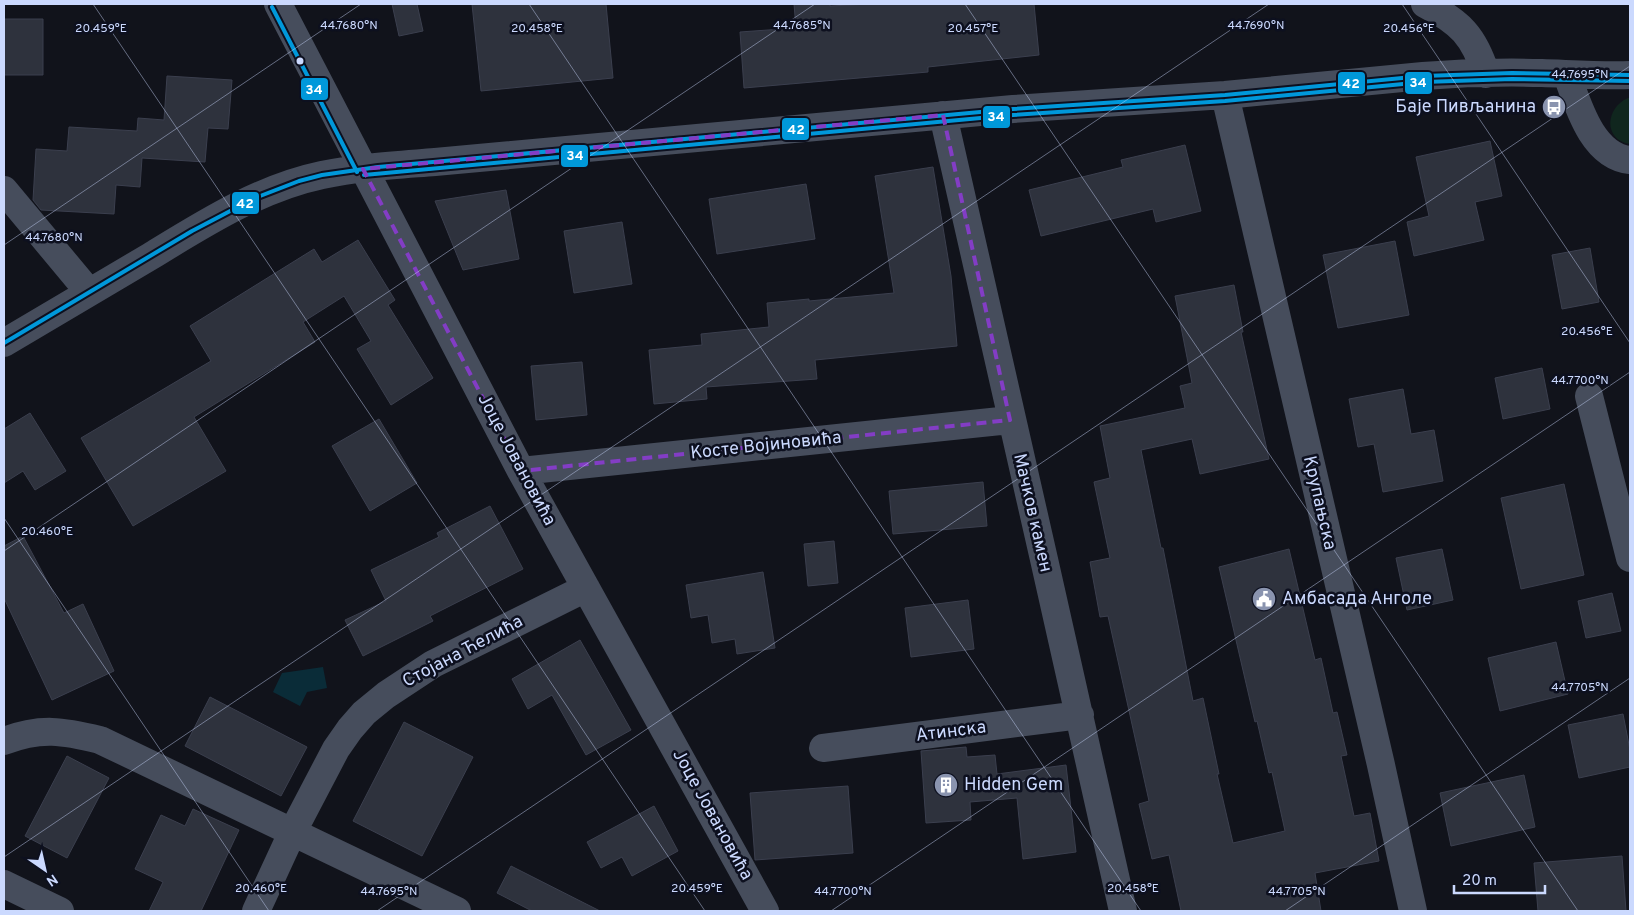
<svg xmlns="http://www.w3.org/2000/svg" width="1634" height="915" font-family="Overpass,sans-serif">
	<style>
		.green { fill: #10261e }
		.water { fill: #0a2c38 }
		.building { fill: #2e323d; stroke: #3b3f4e }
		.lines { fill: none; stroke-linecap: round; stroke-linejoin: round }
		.minor { stroke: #464d5c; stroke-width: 28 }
		.bus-1-casing { stroke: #0d101f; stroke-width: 8 }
		.bus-2-casing { stroke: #0d101f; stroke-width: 8 }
		.bus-1 { stroke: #0098da; stroke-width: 4 }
		.bus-2 { stroke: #0098da; stroke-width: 4 }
		.marked { fill: none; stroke: #833dc5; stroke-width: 4; stroke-dasharray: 10 6; stroke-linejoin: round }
		.ticks { fill: none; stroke: #cbd9fe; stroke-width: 1; stroke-opacity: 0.45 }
		.bus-dot { fill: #cbd9fe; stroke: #0d101f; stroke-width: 2 }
		.labels { text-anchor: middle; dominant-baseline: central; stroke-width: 5; stroke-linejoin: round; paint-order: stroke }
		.poi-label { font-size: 18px; fill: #cbd9fe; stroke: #0d101f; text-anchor: start }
		.street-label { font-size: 18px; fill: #cbd9fe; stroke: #0d101f }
		.ticks-label { font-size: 12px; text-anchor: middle; fill: #cbd9fe; stroke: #0d101f; stroke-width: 5; stroke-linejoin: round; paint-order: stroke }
		.line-badge { stroke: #0d101f; stroke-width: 2 }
		.badge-label { font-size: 14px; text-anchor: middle; font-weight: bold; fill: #fff }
	</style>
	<rect width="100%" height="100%" fill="#11131b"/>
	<path class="green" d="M 1628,98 L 1630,98 L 1630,144 C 1603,140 1605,108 1628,98 Z"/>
	<path class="water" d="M 323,667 L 327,688 L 307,692 L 300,706 L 273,692 L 282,673 Z"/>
	<path class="building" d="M 392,4 L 417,4 L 423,31 L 399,36 Z
		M 472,4 L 606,4 L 613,78 L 481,91 Z
		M 794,4 L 830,4 L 830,6 L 870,4 L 1034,4 L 1039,55 L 928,67 L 928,72 L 744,88 L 740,32 L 796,28 Z
		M 4,19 L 43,19 L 43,75 L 4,75 Z
		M 167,76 L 232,80 L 228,129 L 208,128 L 205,162 L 142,158 L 140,187 L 116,185 L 114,214 L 41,210 L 33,200 L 36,149 L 67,151 L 69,127 L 137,131 L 138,118 L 164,120 Z
		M 1490,141 L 1502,196 L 1475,202 L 1484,240 L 1414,256 L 1407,222 L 1429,216 L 1416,157 Z
		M 1185,145 L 1201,211 L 1156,222 L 1153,209 L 1041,236 L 1029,190 L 1123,167 L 1121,160 Z
		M 933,167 L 951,276 L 957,346 L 815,360 L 817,379 L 706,387 L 707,399 L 654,404 L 649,350 L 702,345 L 701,334 L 769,327 L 767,303 L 809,299 L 809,301 L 894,293 L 875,176 Z
		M 806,184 L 815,239 L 717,254 L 709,199 Z
		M 506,190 L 519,259 L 463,270 L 435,201 Z
		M 622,222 L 632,284 L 574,293 L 564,231 Z
		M 358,240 L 395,300 L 388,305 L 433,378 L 391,405 L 357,349 L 371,341 L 344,296 L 303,322 L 315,342 L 194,417 L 226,471 L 133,526 L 81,438 L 211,361 L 190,326 L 314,249 L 322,262 Z
		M 1395,241 L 1409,315 L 1338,328 L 1323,255 Z
		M 1590,248 L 1599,302 L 1562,309 L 1552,255 Z
		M 1234,285 L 1243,332 L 1241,332 L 1269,459 L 1200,474 L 1192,439 L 1141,450 L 1161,548 L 1163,548 L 1193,701 L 1203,698 L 1219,774 L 1217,774 L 1233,843 L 1285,831 L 1272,772 L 1269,773 L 1257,721 L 1255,722 L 1219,567 L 1289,549 L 1315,660 L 1321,658 L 1333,713 L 1337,712 L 1347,755 L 1341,756 L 1354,816 L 1370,813 L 1379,861 L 1315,873 L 1321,911 L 1181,911 L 1169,855 L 1152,859 L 1139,804 L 1149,801 L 1108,616 L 1100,617 L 1090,562 L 1110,558 L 1094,482 L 1110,478 L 1100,426 L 1185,408 L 1180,386 L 1192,383 L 1175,296 Z
		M 582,362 L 587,415 L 536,420 L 531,366 Z
		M 1542,368 L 1550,409 L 1503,419 L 1495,378 Z
		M 1403,389 L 1411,434 L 1434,430 L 1443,481 L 1383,492 L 1374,444 L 1358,447 L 1349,399 Z
		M 30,413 L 66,471 L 35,490 L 23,471 L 4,483 L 4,429 Z
		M 379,419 L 417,483 L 370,511 L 332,446 Z
		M 983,482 L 987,526 L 893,534 L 889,491 Z
		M 1564,484 L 1584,575 L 1521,589 L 1501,498 Z
		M 490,506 L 523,569 L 430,616 L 433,621 L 363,656 L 345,620 L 386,601 L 371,570 L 439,537 L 437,533 Z
		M 23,536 L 64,613 L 83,604 L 114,671 L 52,700 L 4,598 L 4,546 Z
		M 834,541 L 838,583 L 808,586 L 804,544 Z
		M 1442,549 L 1453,600 L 1407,610 L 1396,558 Z
		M 763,572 L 775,648 L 737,654 L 735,639 L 712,643 L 708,615 L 691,618 L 686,585 Z
		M 1612,593 L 1621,631 L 1586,638 L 1578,601 Z
		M 968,600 L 974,649 L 911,657 L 905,608 Z
		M 580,640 L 631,730 L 586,755 L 552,695 L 528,709 L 512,679 Z
		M 1556,642 L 1568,694 L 1500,711 L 1488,658 Z
		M 210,697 L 307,747 L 281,796 L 185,746 Z
		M 1623,714 L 1630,750 L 1630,767 L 1579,778 L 1568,725 Z
		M 404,722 L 473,757 L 422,856 L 353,821 Z
		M 966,747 L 967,757 L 995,755 L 997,774 L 1066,765 L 1076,852 L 1023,859 L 1017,798 L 970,802 L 971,820 L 926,823 L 921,751 Z
		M 67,756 L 109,778 L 67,858 L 25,836 Z
		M 1524,775 L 1535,827 L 1451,846 L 1440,793 Z
		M 848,786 L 853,853 L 755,860 L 750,793 Z
		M 654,806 L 678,851 L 632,876 L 622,857 L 601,868 L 587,842 Z
		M 193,809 L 239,830 L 201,911 L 149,911 L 163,882 L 135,869 L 161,815 L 185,826 Z
		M 1622,856 L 1626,911 L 1538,911 L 1534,863 Z
		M 511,866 L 600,911 L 532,911 L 497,893 Z"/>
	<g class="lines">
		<path class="minor" d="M 278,4 L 521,471 L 765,911
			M 1425,4 C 1460,22 1474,36 1486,74
			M 1567,75 C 1578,105 1592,156 1630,160
			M 1225,95 L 1381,765 L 1413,911
			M 943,115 C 1002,381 1065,645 1123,911
			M 4,190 L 89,292
			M 4,343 C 53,314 102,285 151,256 C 205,223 260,188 322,175 C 359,167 398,165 435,162 L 1013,109 L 1225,95 L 1423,76 C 1462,73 1503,72 1542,73 C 1572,74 1601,76 1630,75
			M 1589,396 L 1630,558
			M 521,471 L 1010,420
			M 4,741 C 41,727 63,731 100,740 L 457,911
			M 823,748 L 1080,715
			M 4,884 L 60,911
			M 256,911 L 292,833 L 336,749 L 350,729 L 364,713 L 386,695 L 433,664 L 586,588"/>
		<g class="bus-1-casing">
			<path id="bus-1" d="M 4,343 L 192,231 L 255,198 L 299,181 L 322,175 L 378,167 L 1013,109 L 1225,95 L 1423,76 L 1512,73 L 1630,75"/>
		</g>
		<g class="bus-2-casing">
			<path id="bus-2" d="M 272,7 L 357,172
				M 364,175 L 1013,115 L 1225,101 L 1424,82 L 1512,79 L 1630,81"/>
		</g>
		<use href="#bus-1" class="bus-1"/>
		<use href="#bus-2" class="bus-2"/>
	</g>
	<path class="marked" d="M 943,115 L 1010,420 L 521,471 L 363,169 Z"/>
	<path class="ticks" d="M 93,4 L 705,911M 529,4 L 1141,911M 965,4 L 1578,911M 1402,4 L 1630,343M 4,245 L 361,4M 4,518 L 269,911M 4,551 L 815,4M 4,857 L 1269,4M 377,911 L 1630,66M 831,911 L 1630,372M 1285,911 L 1630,678"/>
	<defs>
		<g id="bus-disc" transform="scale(1.25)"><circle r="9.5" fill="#8a94af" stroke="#0d101f"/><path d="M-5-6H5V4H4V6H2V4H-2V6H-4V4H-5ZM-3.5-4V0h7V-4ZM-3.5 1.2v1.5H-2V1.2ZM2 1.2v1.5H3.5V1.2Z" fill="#fff"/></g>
		<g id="civic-disc" transform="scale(1.25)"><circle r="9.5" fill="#8a94af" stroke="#0d101f"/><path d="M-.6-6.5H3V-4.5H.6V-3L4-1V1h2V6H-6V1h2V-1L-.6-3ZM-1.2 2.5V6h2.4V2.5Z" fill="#fff"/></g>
		<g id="building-disc" transform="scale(1.25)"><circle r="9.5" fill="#8a94af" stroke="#0d101f"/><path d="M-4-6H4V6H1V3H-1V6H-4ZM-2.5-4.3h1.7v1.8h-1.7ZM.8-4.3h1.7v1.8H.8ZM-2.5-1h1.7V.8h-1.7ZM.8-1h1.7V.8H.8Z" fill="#fff"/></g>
	</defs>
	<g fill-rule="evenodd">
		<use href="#bus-disc" x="1554" y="107"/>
		<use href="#civic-disc" x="1264" y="599"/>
		<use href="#building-disc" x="946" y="785"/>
	</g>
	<circle class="bus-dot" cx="300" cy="61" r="4.5"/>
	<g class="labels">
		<g class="poi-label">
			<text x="1536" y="107" text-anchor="end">Баје Пивљанина</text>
			<text x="1282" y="599">Амбасада Анголе</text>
			<text x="964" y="785">Hidden Gem</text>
		</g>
		<g class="street-label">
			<text transform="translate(766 446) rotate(-6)">Косте Војиновића</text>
			<text transform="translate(516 460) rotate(62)">Јоце Јовановића</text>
			<text transform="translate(1319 503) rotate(77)">Крупањска</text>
			<text transform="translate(1032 513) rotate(77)">Мачков камен</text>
			<text transform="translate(463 652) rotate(-28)">Стојана Ћелића</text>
			<text transform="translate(951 732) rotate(-7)">Атинска</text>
			<text transform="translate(712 815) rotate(61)">Јоце Јовановића</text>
		</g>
	</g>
	<g class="ticks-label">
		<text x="349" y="29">44.7680°N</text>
		<text x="802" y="29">44.7685°N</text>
		<text x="1256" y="29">44.7690°N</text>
		<text x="101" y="32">20.459°E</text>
		<text x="537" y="32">20.458°E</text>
		<text x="973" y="32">20.457°E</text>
		<text x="1409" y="32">20.456°E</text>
		<text x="1580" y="78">44.7695°N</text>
		<text x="54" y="241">44.7680°N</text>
		<text x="1587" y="335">20.456°E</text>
		<text x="1580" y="384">44.7700°N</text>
		<text x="47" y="535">20.460°E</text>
		<text x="1580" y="691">44.7705°N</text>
		<text x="261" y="892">20.460°E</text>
		<text x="697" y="892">20.459°E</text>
		<text x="1133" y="892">20.458°E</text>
		<text x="389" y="895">44.7695°N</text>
		<text x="843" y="895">44.7700°N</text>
		<text x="1297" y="895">44.7705°N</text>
	</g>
	<g class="line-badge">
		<rect x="1404" y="71" width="29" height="24" rx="5" fill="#0098da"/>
		<rect x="1337" y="71" width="29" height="24" rx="5" fill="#0098da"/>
		<rect x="300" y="77" width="29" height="24" rx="5" fill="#0098da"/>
		<rect x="982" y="105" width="29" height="24" rx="5" fill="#0098da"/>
		<rect x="781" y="117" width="29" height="24" rx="5" fill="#0098da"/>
		<rect x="560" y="144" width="29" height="24" rx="5" fill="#0098da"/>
		<rect x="231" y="191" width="29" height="24" rx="5" fill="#0098da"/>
	</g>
	<g class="badge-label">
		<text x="1418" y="87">34</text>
		<text x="1351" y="88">42</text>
		<text x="314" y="94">34</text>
		<text x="996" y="121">34</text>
		<text x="796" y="134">42</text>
		<text x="575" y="160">34</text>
		<text x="245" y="208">42</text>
	</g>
	<rect width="1634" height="915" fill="none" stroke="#cbd9fe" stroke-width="10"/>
	<g transform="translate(45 870) rotate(146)" stroke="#0d101f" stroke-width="4" paint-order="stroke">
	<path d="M0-4L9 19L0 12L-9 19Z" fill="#cbd9fe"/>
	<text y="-8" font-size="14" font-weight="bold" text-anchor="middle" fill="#cbd9fe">N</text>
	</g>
	<path d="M1454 885v8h91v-8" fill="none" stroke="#cbd9fe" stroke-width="2.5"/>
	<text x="1462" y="885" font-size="15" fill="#cbd9fe" stroke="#0d101f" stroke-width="4" paint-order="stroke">20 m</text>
</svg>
